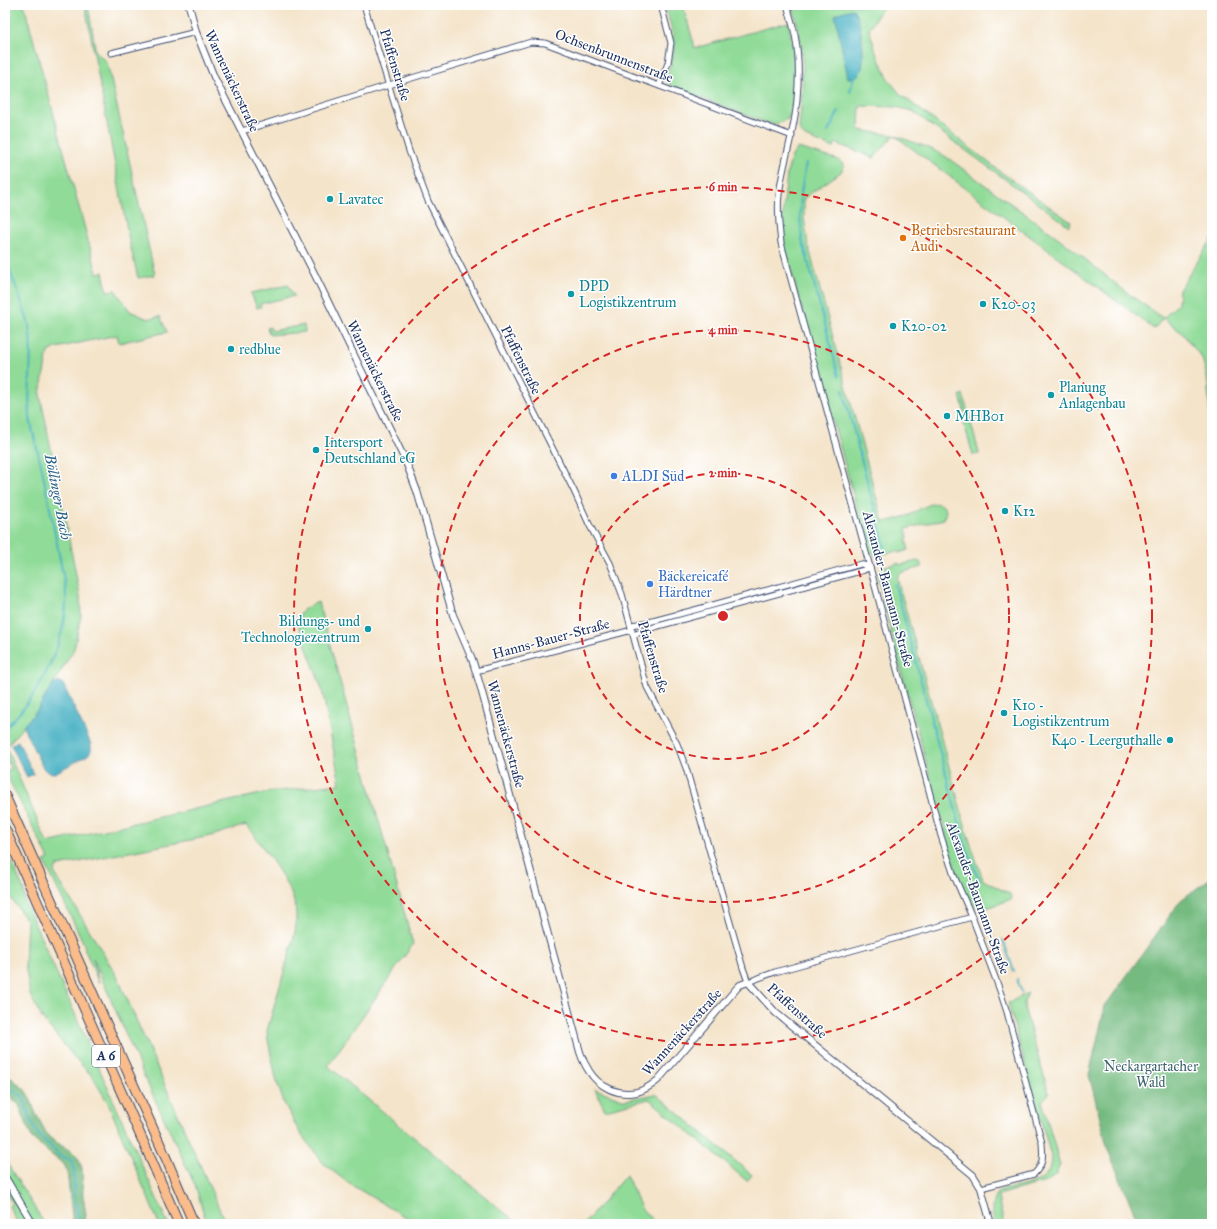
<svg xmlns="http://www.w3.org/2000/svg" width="1217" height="1229" font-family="'IM FELL Great Primer',serif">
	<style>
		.green { fill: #90db98; stroke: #56857b }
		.forest { fill: #74bb80; stroke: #48756f }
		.water { fill: #43afc1; stroke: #2f6f90 }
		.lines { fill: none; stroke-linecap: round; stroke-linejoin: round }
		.stream { stroke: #43afc1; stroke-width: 2 }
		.minor-casing { stroke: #3c4a6e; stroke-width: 7 }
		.tertiary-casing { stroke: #3c4a6e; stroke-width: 8 }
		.motorway-casing { stroke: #3c4a6e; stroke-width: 11 }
		.minor { stroke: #fff; stroke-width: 5 }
		.tertiary { stroke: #fff; stroke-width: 6 }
		.motorway { stroke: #f9bc8a; stroke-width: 9 }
		.ring { fill: none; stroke: #d62828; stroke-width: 2; stroke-dasharray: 7 5 }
		.culture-dot { fill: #0f9aa8; stroke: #fff; stroke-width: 1.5 }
		.food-dot { fill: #e8710a; stroke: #fff; stroke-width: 1.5 }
		.shop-dot { fill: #3f7fe0; stroke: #fff; stroke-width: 1.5 }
		.labels { text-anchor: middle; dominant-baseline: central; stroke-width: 3; stroke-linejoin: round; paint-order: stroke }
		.shield { fill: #fff; stroke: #5f6d8e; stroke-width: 1 }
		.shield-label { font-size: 13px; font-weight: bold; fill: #1b2f5e }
		.street-label { font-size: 14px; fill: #1b2f5e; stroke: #fff }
		.culture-label { font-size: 14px; fill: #0d838f; stroke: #fff; text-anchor: start }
		.food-label { font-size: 14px; fill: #c56008; stroke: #fff; text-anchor: start }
		.shop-label { font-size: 14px; fill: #366cbe; stroke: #fff; text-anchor: start }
		.park-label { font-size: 14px; fill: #3e636f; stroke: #fff }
		.water-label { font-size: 15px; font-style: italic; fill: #2b6286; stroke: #fff }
		.centre { fill: #d62828; stroke: #fff; stroke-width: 2 }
		.ring-label { font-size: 12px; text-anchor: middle; font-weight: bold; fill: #d62828; stroke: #fff; stroke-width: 3; stroke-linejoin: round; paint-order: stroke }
	</style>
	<rect width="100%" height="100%" fill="#fff"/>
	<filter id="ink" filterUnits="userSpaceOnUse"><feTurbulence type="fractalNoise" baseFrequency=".025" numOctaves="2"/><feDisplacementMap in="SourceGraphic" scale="8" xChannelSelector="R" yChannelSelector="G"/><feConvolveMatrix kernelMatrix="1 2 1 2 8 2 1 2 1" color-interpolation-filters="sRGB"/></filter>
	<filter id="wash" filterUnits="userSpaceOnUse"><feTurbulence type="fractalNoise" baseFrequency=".012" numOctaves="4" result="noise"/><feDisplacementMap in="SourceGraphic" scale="16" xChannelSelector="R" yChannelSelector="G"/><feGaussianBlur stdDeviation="0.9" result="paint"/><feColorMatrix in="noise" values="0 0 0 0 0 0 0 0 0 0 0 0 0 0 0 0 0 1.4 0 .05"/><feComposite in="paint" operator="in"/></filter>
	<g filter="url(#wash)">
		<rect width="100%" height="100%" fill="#f4e4ca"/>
		<path class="green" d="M 5,5 L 24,5 L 97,273 L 103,272 L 107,291 L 115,290 L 130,311 L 148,319 L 160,316 L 167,332 L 119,343 L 117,335 L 56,348 L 48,352 L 40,394 L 80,595 L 81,616 L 74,649 L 38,709 L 6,747 L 47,843 L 269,792 L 340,784 L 322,689 L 297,622 C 300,609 307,607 318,602 L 413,944 L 328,1066 L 518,1224 L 417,1224 L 348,1183 L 324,1164 L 300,1133 L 284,1103 L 276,1079 L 268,1040 L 267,1031 L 294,937 C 296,927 297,917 295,906 C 291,883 261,845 246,825 L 211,836 L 58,866 L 54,872 L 117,976 L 226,1224 L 207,1224 L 195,1185 L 143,1074 L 93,958 L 99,983 L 85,950 L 84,944 L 44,861 L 49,859 L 5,772 L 11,769 L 5,755 L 7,754 L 5,751 Z
			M 85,5 L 88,5 L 96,52 L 107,62 L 155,275 L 138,278 L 129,240 Z
			M 665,5 L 683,5 L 695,48 L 788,22 C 796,54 799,88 788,119 L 776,124 L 767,123 L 672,87 C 661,75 672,68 673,55 C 676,38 669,21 665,5 Z
			M 792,5 L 884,5 L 869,29 L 877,55 L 889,80 L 900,94 L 1001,172 L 1071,222 L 1069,226 L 912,111 L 896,107 L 860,106 L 859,130 L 893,135 L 927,147 L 945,156 L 1060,239 L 1130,295 L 1163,318 L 1178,304 L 1179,290 L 1212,239 L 1212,281 L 1209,285 L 1212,309 L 1212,442 L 1207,377 L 1202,358 L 1182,333 L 1163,318 L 1154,329 L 894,135 L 874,158 L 835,143 L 834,148 L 805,137 L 799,130 C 801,105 804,79 802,54 C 800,37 797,21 792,5 Z
			M 798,148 L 839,160 L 842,163 L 844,166 L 841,172 L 804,198 L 804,218 L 808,245 L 883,522 C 891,521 900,518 907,516 C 917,512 940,493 946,511 L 944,519 L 906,529 L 908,538 L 906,539 L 909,550 L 899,553 L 898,551 L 883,554 L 880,556 L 869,552 L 831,414 L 825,384 L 816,361 L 784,244 L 782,222 L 787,173 L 792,156 Z
			M 288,285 L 294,296 L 260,304 L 261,307 L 257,308 L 251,293 Z
			M 304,325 L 305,332 L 270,335 L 267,328 L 270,327 L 272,331 Z
			M 963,394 L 979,453 L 979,454 L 973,455 L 963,420 L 966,419 L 960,395 Z
			M 917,561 L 920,562 L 922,567 L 900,573 L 897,578 L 968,836 L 983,880 L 1010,894 L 1011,899 C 1004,902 988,909 981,908 C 966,906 957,874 953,861 L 893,641 L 879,582 L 878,573 L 883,567 L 899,563 L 900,565 Z
			M 5,846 L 24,890 L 25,902 L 99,1068 L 168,1224 L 159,1224 L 108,1103 L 92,1076 L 74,1057 L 42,1018 L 30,995 L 25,964 L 27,921 L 5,890 Z
			M 1028,993 L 1024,1002 L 1025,1011 L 1049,1094 L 1042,1101 L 1060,1165 L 1055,1176 L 1046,1182 L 1001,1194 L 998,1198 L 1004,1224 L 996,1224 C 990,1215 991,1202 997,1193 C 1018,1182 1052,1190 1051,1156 L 1008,1003 Z
			M 595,1089 L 625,1100 L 656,1094 L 752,1175 L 747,1181 L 649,1099 L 605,1110 Z
			M 5,1160 L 41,1218 L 44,1224 L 18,1224 L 9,1206 L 13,1203 L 5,1193 Z
			M 626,1175 L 641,1208 L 656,1224 L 584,1224 Z"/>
		<path class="forest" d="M 1212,877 L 1212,1224 L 1139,1224 L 1108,1150 L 1089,1075 L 1105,1006 L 1181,900 Z
			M 5,1072 L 25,1090 L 30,1098 L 36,1114 L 48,1136 L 55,1142 L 71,1151 L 78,1158 L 82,1168 L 83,1196 L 86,1215 L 84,1221 L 86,1224 L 73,1224 L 67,1171 L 64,1164 L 49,1153 L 32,1138 L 19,1105 L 5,1090 Z"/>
		<path class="water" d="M 853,9 C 861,18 867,63 860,73 C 857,77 852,78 848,78 L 835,15 L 841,12 Z
			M 59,681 L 63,684 L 91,744 L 91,751 L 88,755 L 55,773 C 49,773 45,772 42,766 L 24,729 L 24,725 L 38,709 L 53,684 Z
			M 18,741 L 34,774 L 27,777 L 11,745 Z"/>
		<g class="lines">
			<path class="stream" d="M 850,92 L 854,76
				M 828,132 L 839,111
				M 806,163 L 801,193 L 800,214 L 802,239 L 839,376
				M 5,258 C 11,274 17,290 23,306 C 25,313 28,320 29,326 C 34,356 27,386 30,417 C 32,432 37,448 41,464 C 47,495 54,527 60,559 C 62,571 66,585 66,597 C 67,642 37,699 5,728
				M 843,390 L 885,548
				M 895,584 L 964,841 L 979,880
				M 1003,940 L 1014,972
				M 1017,979 L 1022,993
				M 5,1084 L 23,1097 L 30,1119 L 37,1133 L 60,1156 L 71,1160 L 74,1171 L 74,1195 L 80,1224"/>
		</g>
	</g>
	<g filter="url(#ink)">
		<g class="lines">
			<g class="minor-casing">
				<path id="minor" d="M 364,5 L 409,151 L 428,201 L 574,491 L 589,524 L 610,563 L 622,594 L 647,687 L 677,744 L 686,768 L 743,968 L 748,982 L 775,972 L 972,917
					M 787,5 C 790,15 793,25 795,35 C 799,55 799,78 797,99 C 795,131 783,162 779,195 C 777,211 779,227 781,243 L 870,567 L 941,836 L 954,876 L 972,917 L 999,988 L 1007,1012 L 1042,1143 C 1043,1156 1044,1164 1034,1174 L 981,1188
					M 111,53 L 196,32
					M 659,86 L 668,63 L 671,43 L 661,5
					M 242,131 L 402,81 L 531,42 L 545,43 L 792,136
					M 631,625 L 649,622 L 702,608 L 861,564 L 870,567
					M 633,635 L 651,628 L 864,570 L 870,567
					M 476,671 L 632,630"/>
			</g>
			<g class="tertiary-casing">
				<path id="tertiary" d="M 189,5 L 196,32 L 214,77 L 315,275 L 406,462 L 417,491 L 453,615 L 472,659 L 480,685 L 580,1052 C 582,1058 585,1065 589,1071 C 599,1087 618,1096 637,1092 C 645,1090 652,1085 658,1080 L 737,988 L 740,985 L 748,982 L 776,1013 L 973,1175 L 981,1188 L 991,1224
					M 5,1177 L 33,1224"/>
			</g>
			<g class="motorway-casing">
				<path id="motorway" d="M 5,796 L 166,1158 L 194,1224
					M 5,829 L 146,1148 L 179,1224"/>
			</g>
			<use href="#minor" class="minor"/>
			<use href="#tertiary" class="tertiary"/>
			<use href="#motorway" class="motorway"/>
		</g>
	</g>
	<g class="ring">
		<circle cx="723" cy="616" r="143"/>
		<circle cx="723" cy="616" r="286"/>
		<circle cx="723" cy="616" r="429"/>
	</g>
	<g class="culture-dot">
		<circle cx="330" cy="199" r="4"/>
		<circle cx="571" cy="294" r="4"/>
		<circle cx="983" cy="304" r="4"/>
		<circle cx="893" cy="326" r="4"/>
		<circle cx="231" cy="349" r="4"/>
		<circle cx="1051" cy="395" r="4"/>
		<circle cx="947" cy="416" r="4"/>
		<circle cx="316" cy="450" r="4"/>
		<circle cx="1005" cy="511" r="4"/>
		<circle cx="368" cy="629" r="4"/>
		<circle cx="1004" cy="713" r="4"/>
		<circle cx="1170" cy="740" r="4"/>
	</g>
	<circle class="food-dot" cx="903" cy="238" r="4"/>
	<g class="shop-dot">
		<circle cx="614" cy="476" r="4"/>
		<circle cx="650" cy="584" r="4"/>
	</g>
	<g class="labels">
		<rect class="shield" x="92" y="1045" width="28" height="22" rx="3"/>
		<g class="shield-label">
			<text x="106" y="1056">A 6</text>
		</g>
		<g class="street-label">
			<text transform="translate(614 56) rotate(21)">Ochsenbrunnenstraße</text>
			<text transform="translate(395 65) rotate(73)">Pfaffenstraße</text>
			<text transform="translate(232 81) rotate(65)">Wannenäckerstraße</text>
			<text transform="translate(521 360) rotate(64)">Pfaffenstraße</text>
			<text transform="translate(375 371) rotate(64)">Wannenäckerstraße</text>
			<text transform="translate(888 589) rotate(75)">Alexander-Baumann-Straße</text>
			<text transform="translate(551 639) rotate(-15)">Hanns-Bauer-Straße</text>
			<text transform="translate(653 657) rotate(73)">Pfaffenstraße</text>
			<text transform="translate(506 734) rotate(75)">Wannenäckerstraße</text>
			<text transform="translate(978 898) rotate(70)">Alexander-Baumann-Straße</text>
			<text transform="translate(797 1011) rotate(42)">Pfaffenstraße</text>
			<text transform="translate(682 1032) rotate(-48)">Wannenäckerstraße</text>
		</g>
		<g class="culture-label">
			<text x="338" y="199">Lavatec</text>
			<text x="579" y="286">DPD<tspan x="579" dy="16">Logistikzentrum</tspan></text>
			<text x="991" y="304">K20-03</text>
			<text x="901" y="326">K20-02</text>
			<text x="239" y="349">redblue</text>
			<text x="1059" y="387">Planung<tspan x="1059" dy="16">Anlagenbau</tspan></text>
			<text x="955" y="416">MHB01</text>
			<text x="324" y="442">Intersport<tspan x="324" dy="16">Deutschland eG</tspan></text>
			<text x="1013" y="511">K12</text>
			<text x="360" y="621" text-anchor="end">Bildungs- und<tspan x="360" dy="16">Technologiezentrum</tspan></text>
			<text x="1012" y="705">K10 -<tspan x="1012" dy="16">Logistikzentrum</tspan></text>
			<text x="1162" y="740" text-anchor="end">K40 - Leerguthalle</text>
		</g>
		<g class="food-label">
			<text x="911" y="230">Betriebsrestaurant<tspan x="911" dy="16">Audi</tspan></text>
		</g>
		<g class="shop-label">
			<text x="622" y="476">ALDI Süd</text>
			<text x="658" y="576">Bäckereicafé<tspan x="658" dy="16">Härdtner</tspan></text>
		</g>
		<g class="park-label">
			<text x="1151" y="1066">Neckargartacher<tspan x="1151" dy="16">Wald</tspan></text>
		</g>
		<g class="water-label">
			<text transform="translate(58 497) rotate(79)">Böllinger Bach</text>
		</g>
	</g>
	<circle cx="723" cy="616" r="6" class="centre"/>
	<g class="ring-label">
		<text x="723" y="191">6 min</text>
		<text x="723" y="334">4 min</text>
		<text x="723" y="477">2 min</text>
	</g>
	<rect width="1217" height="1229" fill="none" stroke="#fff" stroke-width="20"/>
</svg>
